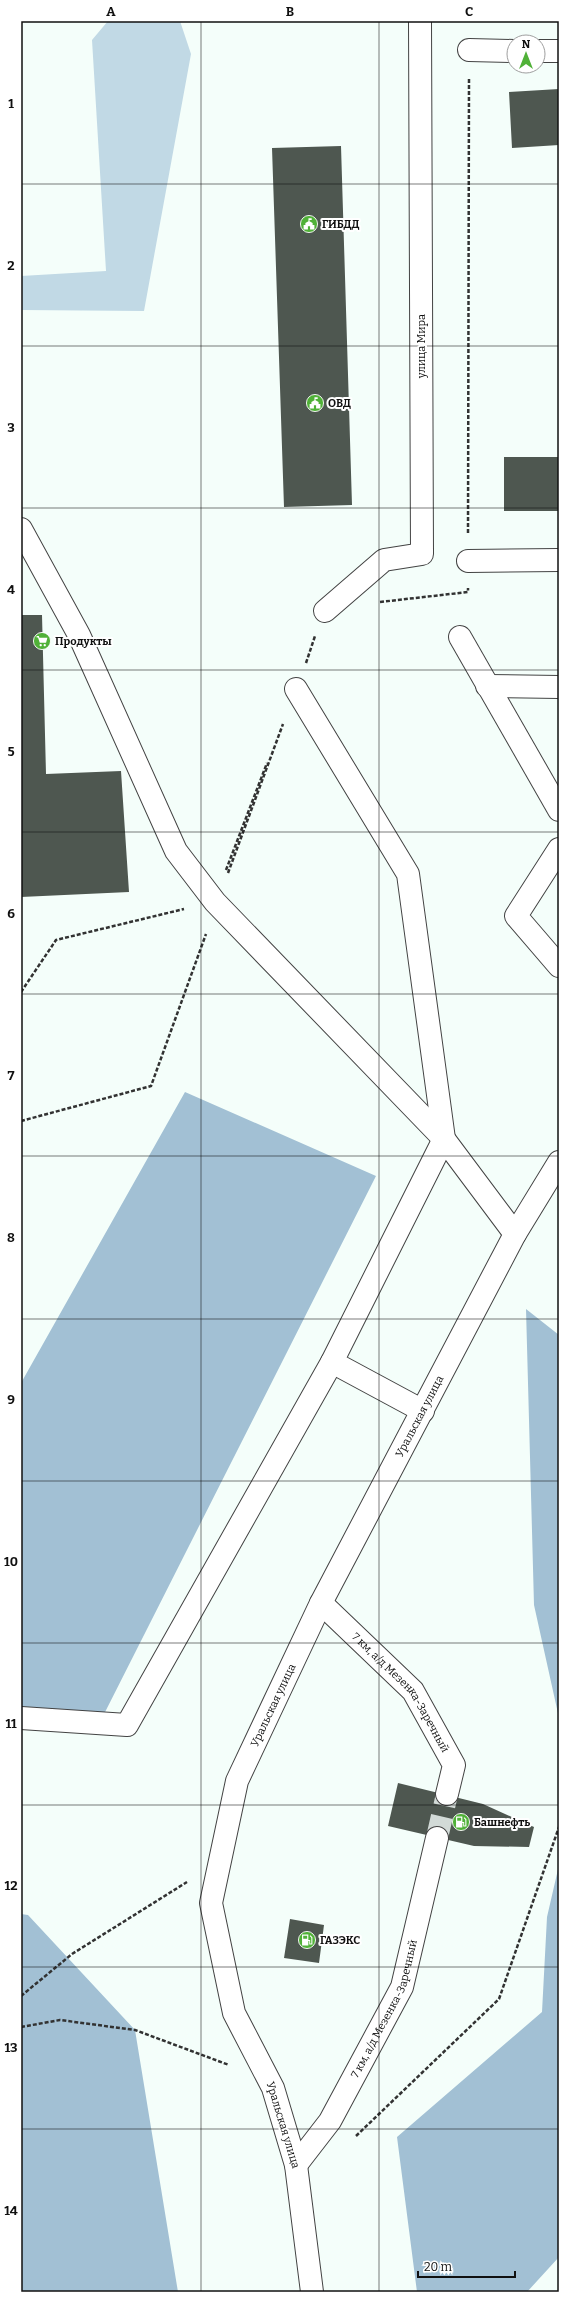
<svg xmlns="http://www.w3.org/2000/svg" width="580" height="2313" font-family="Bitter,serif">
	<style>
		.green { fill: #c1d9e5 }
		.forest { fill: #a2c0d4 }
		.building { fill: #4e5750 }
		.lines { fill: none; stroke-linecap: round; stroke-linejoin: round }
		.minor-tunnel { stroke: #d2dad7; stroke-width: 22; stroke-dasharray: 22 11; stroke-linecap: butt }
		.minor-casing { stroke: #434343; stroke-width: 24 }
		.path { stroke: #323232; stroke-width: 2.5; stroke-dasharray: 4 2; stroke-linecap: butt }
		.minor { stroke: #fff; stroke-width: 22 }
		.grid { fill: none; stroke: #101010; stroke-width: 1; stroke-opacity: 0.55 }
		.labels { text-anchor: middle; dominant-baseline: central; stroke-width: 4; stroke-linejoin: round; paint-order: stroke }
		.poi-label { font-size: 11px; font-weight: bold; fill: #101010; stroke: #fff; text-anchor: start }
		.street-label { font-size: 11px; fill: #101010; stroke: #fff }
		.neatline { fill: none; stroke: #101010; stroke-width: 1.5 }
		.grid-label { font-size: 13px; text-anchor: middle; font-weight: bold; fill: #101010 }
	</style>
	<rect width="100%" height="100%" fill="#f4fefa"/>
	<path class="green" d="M 108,21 L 180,21 L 191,54 L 144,311 L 21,310 L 21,276 L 106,271 L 92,40 Z"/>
	<path class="forest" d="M 185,1092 L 376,1176 L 97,1728 L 21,1712 L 21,1383 Z
		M 526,1309 L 559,1335 L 559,1718 L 534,1605 Z
		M 559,1865 L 559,2257 L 527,2292 L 417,2292 L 397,2137 L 542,2012 L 547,1917 Z
		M 21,1914 L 28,1915 L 135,2030 L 178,2292 L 21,2292 Z"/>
	<path class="building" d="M 559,89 L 559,145 L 512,148 L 509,92 Z
		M 341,146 L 352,505 L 284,507 L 272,148 Z
		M 504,457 L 559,457 L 559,511 L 504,511 Z
		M 21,615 L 42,615 L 46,774 L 121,771 L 129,892 L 21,897 Z
		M 398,1783 L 483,1804 L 534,1827 L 529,1847 L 474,1846 L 388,1826 Z
		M 290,1919 L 324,1925 L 319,1963 L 284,1958 Z"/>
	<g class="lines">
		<path class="minor-tunnel" d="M 437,1838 L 447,1794"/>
		<g class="minor-casing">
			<g id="minor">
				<path d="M 469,50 L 514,51"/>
				<path d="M 538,51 L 559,51"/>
				<path d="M 21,529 L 79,635 L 176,851 L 215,902 L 444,1139 L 515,1234"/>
				<path d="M 468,561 L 559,560"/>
				<path d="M 325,611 L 384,560 L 422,554 L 420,21"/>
				<path d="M 460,637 L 559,810"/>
				<path d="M 487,686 L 559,687"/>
				<path d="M 296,689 L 408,874 L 444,1139 L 332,1362 L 423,1411"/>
				<path d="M 559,849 L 516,916 L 559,966"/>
				<path id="s1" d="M 321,1603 L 413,1691 L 454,1765 L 447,1794"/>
				<path d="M 21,1718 L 127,1725 L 332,1362"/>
				<path id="s2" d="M 296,2165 L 330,2121 L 402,1987 L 437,1838"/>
				<path id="s3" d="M 312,2292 L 296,2165 L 273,2088 L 234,2013 L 211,1903 L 237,1781 L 321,1603 L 515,1234 L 559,1162"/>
			</g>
		</g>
		<path class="path" d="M 468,533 L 469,78
			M 380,602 L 468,592 L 468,588
			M 306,663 L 315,636
			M 226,870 L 267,763
			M 228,873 L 283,724
			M 21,992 L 56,940 L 184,909
			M 21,1121 L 151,1086 L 206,934
			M 21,1996 L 72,1954 L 187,1882
			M 21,2027 L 60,2020 L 135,2030 L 229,2065
			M 356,2136 L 499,1999 L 559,1827"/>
		<use href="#minor" class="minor"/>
	</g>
	<path class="grid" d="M 201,21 L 201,2292M 379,21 L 379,2292M 21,184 L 559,184M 21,346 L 559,346M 21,508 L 559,508M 21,670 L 559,670M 21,832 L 559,832M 21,994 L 559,994M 21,1156 L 559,1156M 21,1319 L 559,1319M 21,1481 L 559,1481M 21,1643 L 559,1643M 21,1805 L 559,1805M 21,1967 L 559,1967M 21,2129 L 559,2129"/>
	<defs>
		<g id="civic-disc" transform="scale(0.9)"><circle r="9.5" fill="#50b138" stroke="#fff"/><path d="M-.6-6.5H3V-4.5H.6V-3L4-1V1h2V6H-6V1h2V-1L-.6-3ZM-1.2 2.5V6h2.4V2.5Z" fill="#fff"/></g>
		<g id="supermarket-disc" transform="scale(0.9)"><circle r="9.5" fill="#50b138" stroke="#fff"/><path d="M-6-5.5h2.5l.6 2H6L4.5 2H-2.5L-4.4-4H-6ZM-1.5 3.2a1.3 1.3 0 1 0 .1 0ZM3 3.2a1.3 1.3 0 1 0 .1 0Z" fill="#fff"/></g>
		<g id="fuel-disc" transform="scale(0.9)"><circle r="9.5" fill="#50b138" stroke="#fff"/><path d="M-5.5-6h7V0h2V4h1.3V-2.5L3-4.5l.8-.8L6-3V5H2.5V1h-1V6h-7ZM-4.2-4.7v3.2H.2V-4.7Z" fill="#fff"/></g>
	</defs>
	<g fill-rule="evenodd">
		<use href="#civic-disc" x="309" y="224"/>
		<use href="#civic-disc" x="315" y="403"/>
		<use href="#supermarket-disc" x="42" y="641"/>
		<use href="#fuel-disc" x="461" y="1822"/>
		<use href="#fuel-disc" x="307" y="1940"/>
	</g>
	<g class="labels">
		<g class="poi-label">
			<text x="322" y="224">ГИБДД</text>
			<text x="328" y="403">ОВД</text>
			<text x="55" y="641">Продукты</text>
			<text x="474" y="1822">Башнефть</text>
			<text x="320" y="1940">ГАЗЭКС</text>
		</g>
		<g class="street-label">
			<text transform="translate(421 346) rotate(-90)">улица Мира</text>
			<text stroke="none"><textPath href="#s3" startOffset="938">Уральская улица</textPath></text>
			<text stroke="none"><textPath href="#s1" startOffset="121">7 км, а/д Мезенка-Заречный</textPath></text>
			<text stroke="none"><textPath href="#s3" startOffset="614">Уральская улица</textPath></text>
			<text stroke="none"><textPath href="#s2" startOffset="181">7 км, а/д Мезенка-Заречный</textPath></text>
			<text transform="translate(283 2125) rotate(73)">Уральская улица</text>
		</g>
	</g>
	<rect width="580" height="2313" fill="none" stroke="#ffffff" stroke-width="44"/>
	<g transform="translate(526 54)"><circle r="19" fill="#ffffff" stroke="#9f9f9f"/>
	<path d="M0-3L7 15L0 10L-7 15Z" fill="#50b138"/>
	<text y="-6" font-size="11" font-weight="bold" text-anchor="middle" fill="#101010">N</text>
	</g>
	<path d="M418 2271v6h97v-6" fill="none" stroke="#101010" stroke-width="2"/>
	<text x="424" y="2271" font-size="12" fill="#101010" stroke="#ffffff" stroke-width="3" paint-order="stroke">20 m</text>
	<rect x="22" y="22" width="536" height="2269" class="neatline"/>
	<g class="grid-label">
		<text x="111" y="16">A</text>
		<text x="290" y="16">B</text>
		<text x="469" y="16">C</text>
		<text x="11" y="108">1</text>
		<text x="11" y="270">2</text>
		<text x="11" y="432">3</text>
		<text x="11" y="594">4</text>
		<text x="11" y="756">5</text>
		<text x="11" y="918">6</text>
		<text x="11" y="1080">7</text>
		<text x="11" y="1242">8</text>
		<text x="11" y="1404">9</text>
		<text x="11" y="1566">10</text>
		<text x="11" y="1728">11</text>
		<text x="11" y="1890">12</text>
		<text x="11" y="2052">13</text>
		<text x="11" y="2215">14</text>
	</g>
</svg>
